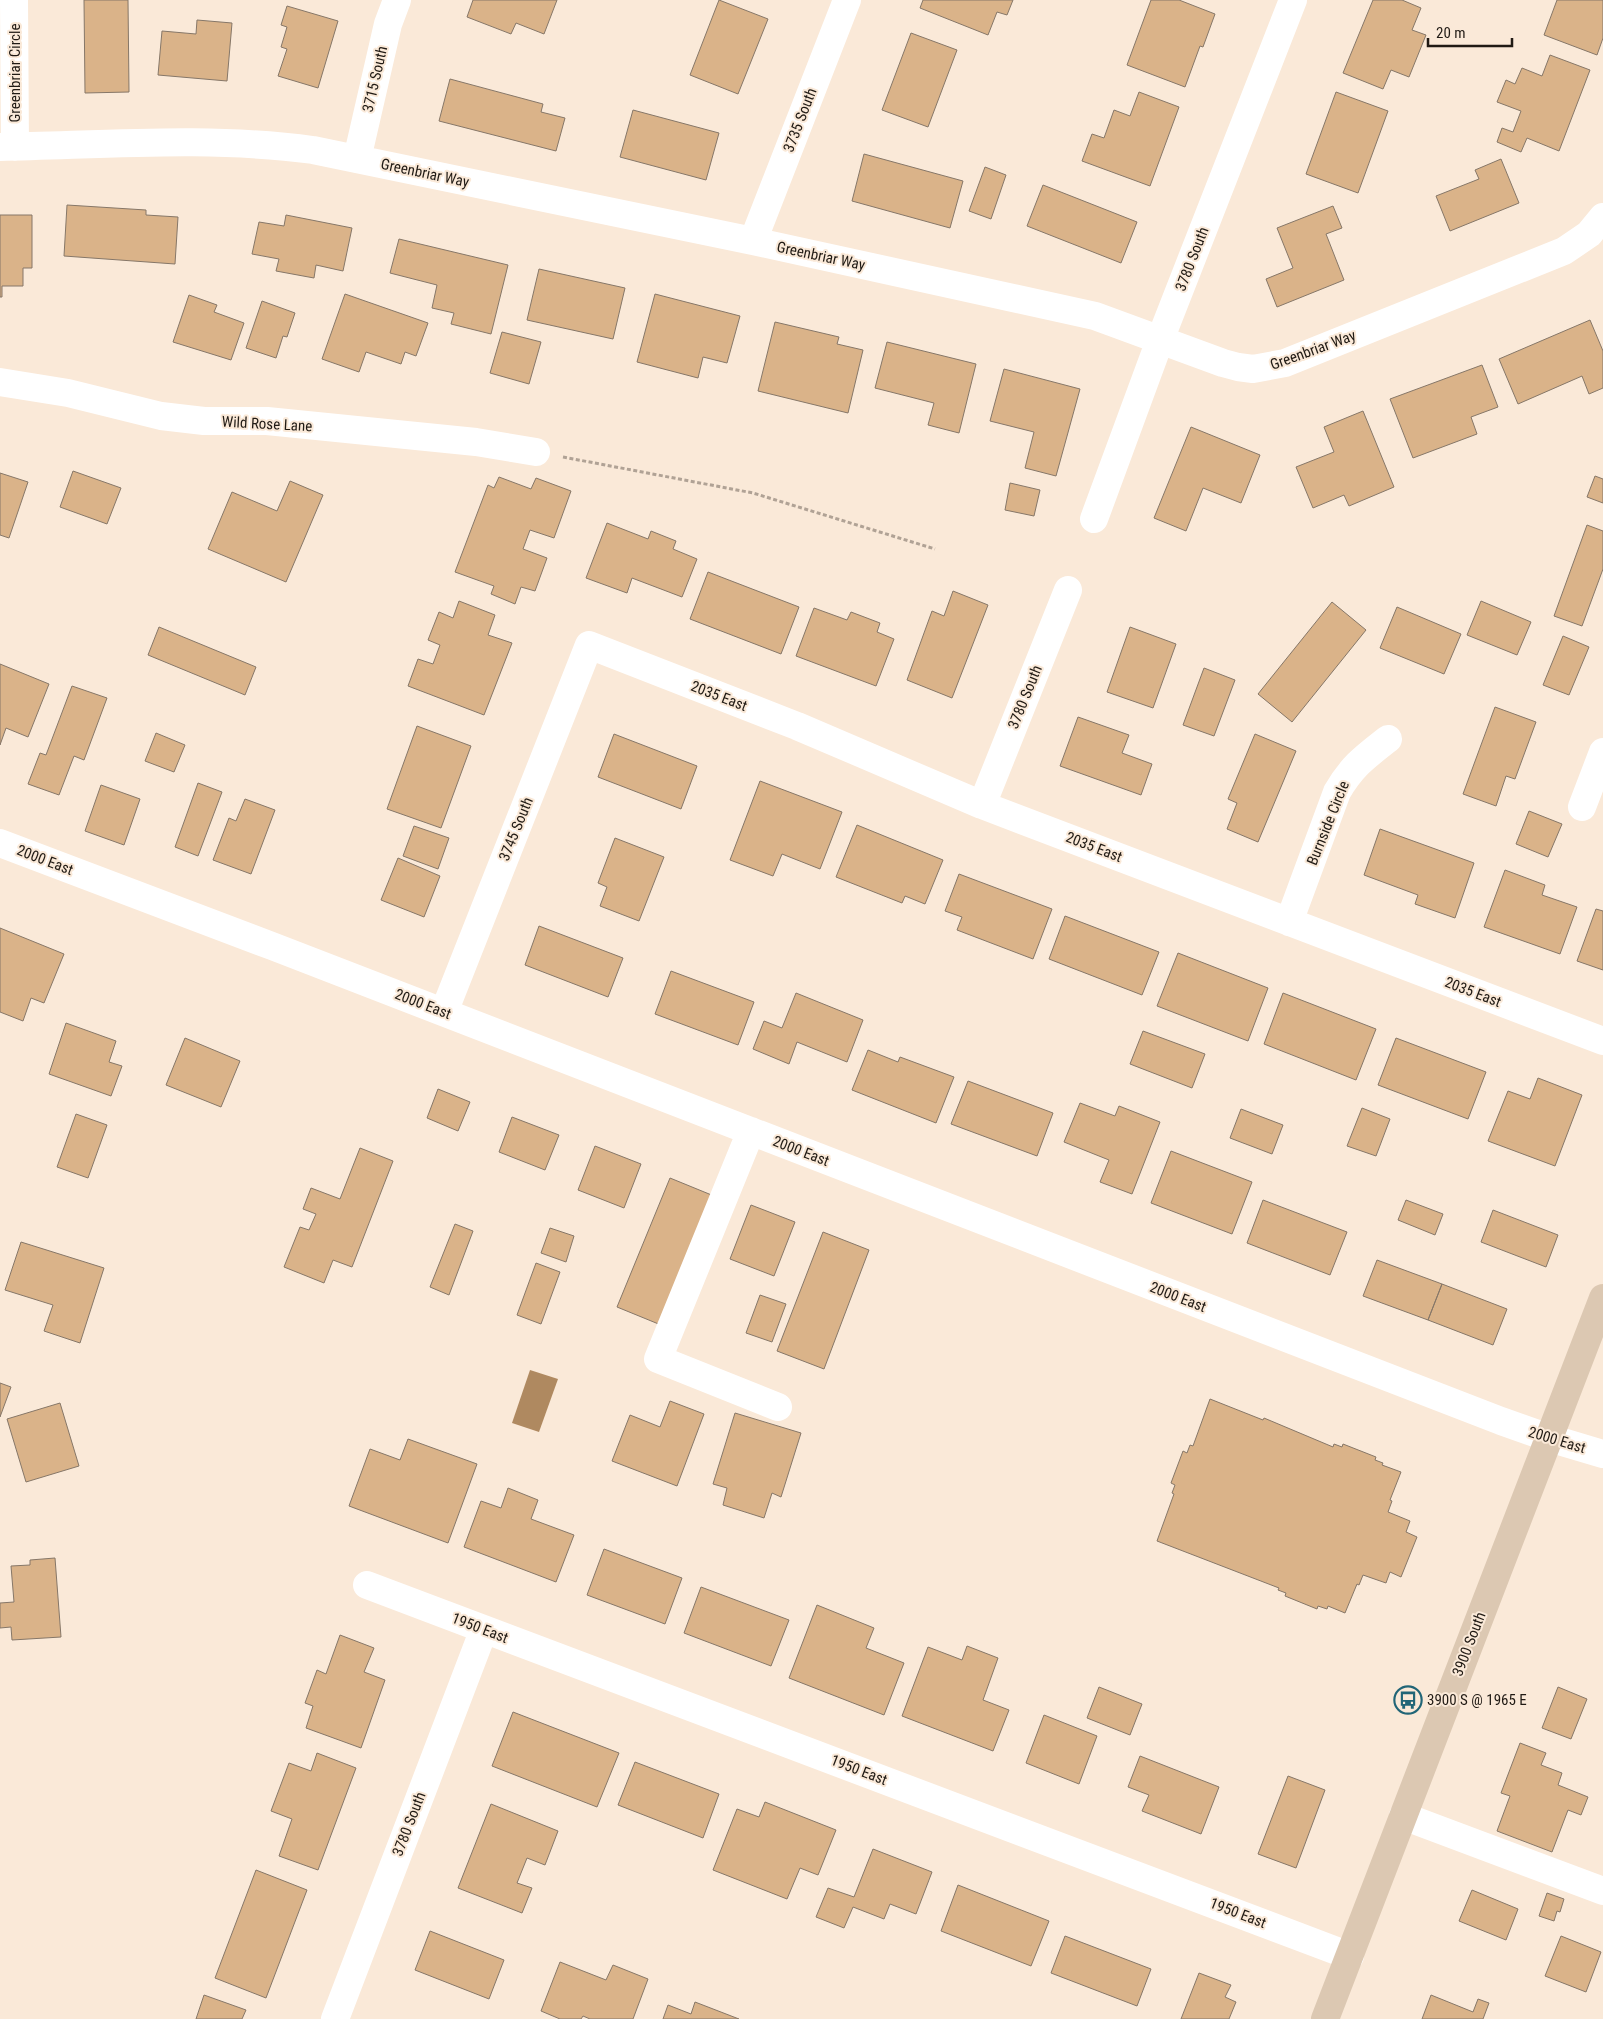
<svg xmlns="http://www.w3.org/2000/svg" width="1603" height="2019" font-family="'Roboto Condensed',sans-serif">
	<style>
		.water { fill: #af8960 }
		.building { fill: #dab389; stroke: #867768 }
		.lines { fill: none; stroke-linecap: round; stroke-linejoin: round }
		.path { stroke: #b0a295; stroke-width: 3; stroke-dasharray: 4 2.5; stroke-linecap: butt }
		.minor { stroke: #fff; stroke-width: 28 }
		.major { stroke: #dcc8b2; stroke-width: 28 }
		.labels { text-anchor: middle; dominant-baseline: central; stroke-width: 4; stroke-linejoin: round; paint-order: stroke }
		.street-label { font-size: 15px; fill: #201a14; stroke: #fae9d8 }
		.poi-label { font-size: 15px; fill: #201a14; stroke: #fae9d8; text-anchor: start }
	</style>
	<rect width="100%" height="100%" fill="#fae9d8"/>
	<path class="water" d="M 530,1370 L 558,1379 L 539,1432 L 512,1423 Z"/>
	<path class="building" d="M 84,0 L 128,0 L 129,92 L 85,93 Z
		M 473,0 L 557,0 L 544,34 L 516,23 L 511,34 L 467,17 Z
		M 719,0 L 768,19 L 738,94 L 690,75 Z
		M 923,0 L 1013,0 L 1007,15 L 997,12 L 988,35 L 920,8 Z
		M 1151,0 L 1179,0 L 1215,14 L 1203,47 L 1200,46 L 1185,87 L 1127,65 Z
		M 1373,0 L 1402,0 L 1421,8 L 1412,30 L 1426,35 L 1409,77 L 1391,70 L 1383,89 L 1343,73 Z
		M 1557,0 L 1603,0 L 1603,38 L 1597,55 L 1544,35 Z
		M 287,6 L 338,21 L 318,88 L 278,76 L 287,49 L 281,47 L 287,27 L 281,25 Z
		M 197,20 L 232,23 L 227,81 L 158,75 L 162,31 L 196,34 Z
		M 911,33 L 957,50 L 928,127 L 882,110 Z
		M 1550,55 L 1590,70 L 1559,151 L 1527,138 L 1521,152 L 1497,142 L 1502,128 L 1513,132 L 1521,111 L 1497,102 L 1506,80 L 1515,84 L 1522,68 L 1542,76 Z
		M 450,79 L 543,104 L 541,112 L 565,118 L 556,151 L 439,121 Z
		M 1139,92 L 1179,107 L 1150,186 L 1082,161 L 1092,134 L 1104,138 L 1114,110 L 1130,116 Z
		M 1336,92 L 1388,111 L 1358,193 L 1306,174 Z
		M 633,110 L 719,133 L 706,180 L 620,157 Z
		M 864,154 L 963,181 L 950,228 L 852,201 Z
		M 1501,159 L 1519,203 L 1450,231 L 1436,196 L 1479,179 L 1475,170 Z
		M 985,167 L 1006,175 L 991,219 L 969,211 Z
		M 1043,185 L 1137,222 L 1121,263 L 1027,226 Z
		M 67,205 L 146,210 L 146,215 L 178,217 L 175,264 L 64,256 Z
		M 1333,206 L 1342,228 L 1326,234 L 1344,280 L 1277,307 L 1266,279 L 1293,268 L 1277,228 Z
		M 0,215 L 32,215 L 32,268 L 23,268 L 23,286 L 2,286 L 2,297 L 0,297 Z
		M 286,215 L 352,228 L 343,271 L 316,265 L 314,278 L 276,271 L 279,259 L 252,254 L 259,222 L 284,226 Z
		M 399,239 L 508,265 L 491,334 L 451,324 L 454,313 L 432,308 L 437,285 L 390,273 Z
		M 539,269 L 625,288 L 613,339 L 527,320 Z
		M 345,294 L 428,323 L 416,356 L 405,352 L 401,364 L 366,352 L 359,372 L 322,359 Z
		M 655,294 L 740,316 L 727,363 L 703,357 L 698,378 L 637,362 Z
		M 189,295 L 217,305 L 214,312 L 244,323 L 231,360 L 173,342 Z
		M 262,301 L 295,313 L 287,337 L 283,336 L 276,358 L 246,348 Z
		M 1590,320 L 1603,351 L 1603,388 L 1589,394 L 1582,376 L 1518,404 L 1499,359 Z
		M 775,322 L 839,337 L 837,344 L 863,350 L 848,413 L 758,391 Z
		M 502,332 L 541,342 L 529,384 L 490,373 Z
		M 887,342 L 976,364 L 959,433 L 928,425 L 934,403 L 875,388 Z
		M 1482,365 L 1498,407 L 1471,417 L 1477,434 L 1413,458 L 1390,399 Z
		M 1004,369 L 1080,389 L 1056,476 L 1025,468 L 1034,432 L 990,421 Z
		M 1363,411 L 1394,487 L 1349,506 L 1344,495 L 1313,508 L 1296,467 L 1334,452 L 1324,427 Z
		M 1191,427 L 1260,455 L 1241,503 L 1203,488 L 1186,531 L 1154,518 Z
		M 73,471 L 121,488 L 107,524 L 60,507 Z
		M 0,473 L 28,482 L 9,538 L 0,535 Z
		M 1595,476 L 1603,479 L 1603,503 L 1587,497 Z
		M 499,477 L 531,489 L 536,478 L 571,491 L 554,538 L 530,530 L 523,549 L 547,558 L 535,591 L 521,587 L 515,604 L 491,594 L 494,586 L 455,572 L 488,485 L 494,488 Z
		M 290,481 L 323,495 L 286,582 L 208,549 L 232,492 L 277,511 Z
		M 1010,483 L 1040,490 L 1034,516 L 1005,510 Z
		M 607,523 L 648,539 L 651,531 L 676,541 L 673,549 L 697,559 L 682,597 L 632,578 L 627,593 L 586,578 Z
		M 1587,525 L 1603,531 L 1603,569 L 1582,626 L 1554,616 Z
		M 708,572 L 799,607 L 781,654 L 690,619 Z
		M 953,591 L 988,605 L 952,698 L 907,680 L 932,611 L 944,616 Z
		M 459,601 L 495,615 L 488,635 L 512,643 L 484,715 L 408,686 L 418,659 L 433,664 L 440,645 L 428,640 L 439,612 L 453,618 Z
		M 1481,601 L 1531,622 L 1517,655 L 1467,635 Z
		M 1332,602 L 1366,630 L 1292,722 L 1258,694 Z
		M 1397,607 L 1461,634 L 1444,674 L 1380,648 Z
		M 814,608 L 847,620 L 851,612 L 880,623 L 877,632 L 894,639 L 876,686 L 796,656 Z
		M 159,627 L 256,667 L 245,695 L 148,655 Z
		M 1130,627 L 1176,644 L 1153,708 L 1107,692 Z
		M 1563,636 L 1589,647 L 1569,695 L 1543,685 Z
		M 0,664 L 49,684 L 28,737 L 6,728 L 0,745 Z
		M 1204,668 L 1235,680 L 1214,736 L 1183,725 Z
		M 72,686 L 107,698 L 84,760 L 74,756 L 59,795 L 28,784 L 40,753 L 46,755 Z
		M 1495,707 L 1536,722 L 1515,779 L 1506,776 L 1496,806 L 1463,794 Z
		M 1078,717 L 1129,735 L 1122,753 L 1152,764 L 1141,795 L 1060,766 Z
		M 417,726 L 471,746 L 441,828 L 387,809 Z
		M 156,733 L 185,745 L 174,772 L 145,761 Z
		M 614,734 L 697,766 L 681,809 L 598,777 Z
		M 1255,734 L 1296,751 L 1258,842 L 1227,829 L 1237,803 L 1228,799 Z
		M 760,781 L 842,812 L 820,869 L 782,854 L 773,876 L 730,860 Z
		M 198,783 L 222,792 L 198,856 L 175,847 Z
		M 101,785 L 140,799 L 124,845 L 85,831 Z
		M 245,799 L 275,810 L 251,874 L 213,860 L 229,818 L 236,821 Z
		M 1529,811 L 1562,824 L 1548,857 L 1516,844 Z
		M 857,825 L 943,860 L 925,904 L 905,896 L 902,903 L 836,877 Z
		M 414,826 L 449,838 L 438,869 L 403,856 Z
		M 1380,829 L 1474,863 L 1455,918 L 1415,904 L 1418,895 L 1364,875 Z
		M 615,838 L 664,857 L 639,921 L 600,906 L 607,887 L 598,883 Z
		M 398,858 L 440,876 L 424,917 L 381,900 Z
		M 1505,870 L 1545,885 L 1542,895 L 1577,907 L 1560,954 L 1484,927 Z
		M 959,874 L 1052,909 L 1033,959 L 957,930 L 962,917 L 945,911 Z
		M 1596,909 L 1603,911 L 1603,970 L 1577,961 Z
		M 1065,916 L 1159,952 L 1142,995 L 1049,959 Z
		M 539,926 L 623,958 L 608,997 L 525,965 Z
		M 0,928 L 64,954 L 44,1003 L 31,998 L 23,1021 L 0,1012 Z
		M 1178,953 L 1268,988 L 1248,1041 L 1157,1006 Z
		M 671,971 L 754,1002 L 738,1045 L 655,1014 Z
		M 796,993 L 863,1020 L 847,1062 L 797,1042 L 789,1064 L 753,1049 L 764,1021 L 782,1028 Z
		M 1283,993 L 1376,1029 L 1356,1080 L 1264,1044 Z
		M 66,1023 L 116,1041 L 109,1062 L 122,1066 L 111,1096 L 49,1074 Z
		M 1143,1031 L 1205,1054 L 1192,1088 L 1130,1064 Z
		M 185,1038 L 240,1061 L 221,1107 L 166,1085 Z
		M 1396,1038 L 1486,1072 L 1468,1119 L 1378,1085 Z
		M 868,1050 L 898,1062 L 900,1057 L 954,1077 L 936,1123 L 852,1090 Z
		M 1538,1078 L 1582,1095 L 1555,1166 L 1488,1141 L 1508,1091 L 1530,1099 Z
		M 968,1081 L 1053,1113 L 1037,1156 L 951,1124 Z
		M 438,1089 L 470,1102 L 458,1131 L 427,1118 Z
		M 1080,1103 L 1115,1116 L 1119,1106 L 1160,1122 L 1132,1194 L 1100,1182 L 1109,1160 L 1064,1142 Z
		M 1362,1108 L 1390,1119 L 1376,1156 L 1347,1146 Z
		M 1241,1109 L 1283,1125 L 1272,1154 L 1230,1138 Z
		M 76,1114 L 107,1125 L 88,1178 L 57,1167 Z
		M 512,1117 L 559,1135 L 545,1170 L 499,1152 Z
		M 595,1146 L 641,1164 L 624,1208 L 578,1190 Z
		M 360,1148 L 393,1161 L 352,1267 L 333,1260 L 324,1283 L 284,1267 L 300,1227 L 309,1230 L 316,1214 L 303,1209 L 311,1188 L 340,1199 Z
		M 1171,1151 L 1252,1182 L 1232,1234 L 1151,1203 Z
		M 670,1178 L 714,1196 L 661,1325 L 617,1307 Z
		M 1263,1200 L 1347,1232 L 1330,1275 L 1247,1243 Z
		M 1406,1200 L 1443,1214 L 1435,1235 L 1398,1220 Z
		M 751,1205 L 795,1222 L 774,1276 L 730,1259 Z
		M 1493,1210 L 1558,1235 L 1546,1267 L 1481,1242 Z
		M 455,1224 L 473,1231 L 449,1295 L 430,1287 Z
		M 550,1228 L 574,1236 L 566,1262 L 541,1253 Z
		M 823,1232 L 869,1250 L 824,1369 L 777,1351 Z
		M 21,1242 L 104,1268 L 80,1343 L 44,1331 L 53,1305 L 5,1290 Z
		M 1377,1260 L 1442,1284 L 1428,1320 L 1363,1296 Z
		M 536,1263 L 560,1272 L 541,1324 L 517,1315 Z
		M 1442,1284 L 1507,1309 L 1493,1345 L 1428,1320 Z
		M 760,1295 L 786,1304 L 772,1342 L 746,1333 Z
		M 0,1383 L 11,1387 L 0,1417 Z
		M 1210,1399 L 1263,1420 L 1264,1418 L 1333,1447 L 1334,1444 L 1342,1447 L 1343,1444 L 1376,1457 L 1375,1460 L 1383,1463 L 1382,1465 L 1401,1472 L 1390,1500 L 1392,1501 L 1388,1512 L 1410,1521 L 1406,1532 L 1417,1537 L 1401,1577 L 1390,1572 L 1386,1583 L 1363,1575 L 1359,1585 L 1357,1584 L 1345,1613 L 1328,1606 L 1327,1609 L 1318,1606 L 1317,1609 L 1285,1596 L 1286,1593 L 1278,1590 L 1279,1588 L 1157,1541 L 1174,1494 L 1172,1493 L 1175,1485 L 1171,1483 L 1183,1451 L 1187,1453 L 1190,1445 L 1193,1446 Z
		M 670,1401 L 704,1414 L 677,1486 L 612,1461 L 630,1415 L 660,1427 Z
		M 60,1403 L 79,1466 L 26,1482 L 7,1419 Z
		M 735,1413 L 801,1433 L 781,1497 L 772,1493 L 764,1518 L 723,1505 L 727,1488 L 713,1484 Z
		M 408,1439 L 477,1464 L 448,1543 L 349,1506 L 370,1449 L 400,1460 Z
		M 508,1488 L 538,1500 L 531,1519 L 574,1535 L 556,1582 L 464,1547 L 481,1501 L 501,1508 Z
		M 604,1549 L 682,1578 L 665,1624 L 587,1595 Z
		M 55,1558 L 61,1637 L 12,1640 L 11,1627 L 0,1628 L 0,1603 L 14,1602 L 11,1566 L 30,1565 L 30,1560 Z
		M 701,1587 L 789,1620 L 771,1666 L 684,1633 Z
		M 817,1605 L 874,1628 L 866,1648 L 904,1663 L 884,1715 L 789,1678 Z
		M 340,1635 L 374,1648 L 364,1672 L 385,1680 L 361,1748 L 306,1728 L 313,1706 L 305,1703 L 317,1670 L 326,1674 Z
		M 967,1646 L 998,1658 L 983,1700 L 1009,1710 L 993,1751 L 902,1716 L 928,1647 L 962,1660 Z
		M 1099,1687 L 1142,1704 L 1130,1735 L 1087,1718 Z
		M 1558,1687 L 1587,1699 L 1571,1739 L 1542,1728 Z
		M 513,1712 L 619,1753 L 597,1807 L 492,1766 Z
		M 1044,1715 L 1097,1736 L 1079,1784 L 1026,1763 Z
		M 1520,1743 L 1546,1753 L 1541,1765 L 1562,1773 L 1558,1785 L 1588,1797 L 1581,1815 L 1568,1810 L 1552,1852 L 1497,1831 L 1510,1796 L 1501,1793 Z
		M 317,1753 L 356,1768 L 318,1870 L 279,1856 L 292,1819 L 271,1811 L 289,1763 L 311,1771 Z
		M 1140,1756 L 1219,1787 L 1201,1834 L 1142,1811 L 1149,1795 L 1128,1787 Z
		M 635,1762 L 719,1794 L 703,1838 L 618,1805 Z
		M 1288,1776 L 1325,1790 L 1296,1868 L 1258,1854 Z
		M 765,1802 L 836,1830 L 818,1875 L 800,1868 L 787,1899 L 713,1870 L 737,1809 L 759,1817 Z
		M 491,1804 L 558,1831 L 545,1865 L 527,1858 L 517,1883 L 532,1888 L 522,1913 L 458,1888 Z
		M 873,1849 L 932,1872 L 916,1914 L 890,1904 L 884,1919 L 853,1907 L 844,1928 L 816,1917 L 828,1888 L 854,1897 Z
		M 256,1870 L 307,1890 L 266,1998 L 215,1978 Z
		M 958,1885 L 1049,1921 L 1031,1966 L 941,1931 Z
		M 1472,1890 L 1518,1909 L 1506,1940 L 1459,1921 Z
		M 1547,1893 L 1564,1899 L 1560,1912 L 1557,1911 L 1554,1921 L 1539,1916 Z
		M 430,1931 L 504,1960 L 489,1999 L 415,1970 Z
		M 1065,1936 L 1151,1969 L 1137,2006 L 1051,1973 Z
		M 1561,1936 L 1601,1952 L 1586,1992 L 1545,1976 Z
		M 560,1962 L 606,1980 L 613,1965 L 648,1979 L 633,2019 L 590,2019 L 583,2016 L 581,2019 L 560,2019 L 541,2011 Z
		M 1199,1973 L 1231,1985 L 1225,1997 L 1236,2002 L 1229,2019 L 1181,2019 Z
		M 204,1995 L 246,2010 L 242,2019 L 196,2019 Z
		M 1431,1995 L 1473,2012 L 1478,1999 L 1489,2003 L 1483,2019 L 1422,2019 Z
		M 695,2002 L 739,2019 L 663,2019 L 668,2005 L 691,2014 Z"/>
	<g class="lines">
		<path class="path" d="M 563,457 L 753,493 L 935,549"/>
		<path class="minor" d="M 14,0 L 15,147
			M 0,147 C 104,145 209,136 313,150 L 753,241 L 1095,316 L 1223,363 L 1238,367 L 1253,369 L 1285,363 L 1564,251 L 1589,234 L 1603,217
			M 357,159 L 388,24 L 397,0
			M 753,241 L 847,0
			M 0,382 L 68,393 L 161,416 L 204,421 L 267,421 L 476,442 L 536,452
			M 1094,519 L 1160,340 L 1293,0
			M 982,805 L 1068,590
			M 1582,807 L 1603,752
			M 0,843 L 272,946 L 1501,1421 L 1549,1438 L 1603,1454
			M 1289,922 L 1337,792 C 1352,766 1365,757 1388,739
			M 444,1012 L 589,645 L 797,726 L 982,805 L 1603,1041
			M 751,1131 L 658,1359 L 778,1407
			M 367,1585 L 1350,1956
			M 1403,1816 L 1603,1891
			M 335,2019 L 484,1629"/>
		<path class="major" d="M 1325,2019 L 1603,1298"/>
	</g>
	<defs>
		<g id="bus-ring" transform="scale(1.4375)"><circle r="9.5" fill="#fae9d8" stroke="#216577" stroke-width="1.5"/><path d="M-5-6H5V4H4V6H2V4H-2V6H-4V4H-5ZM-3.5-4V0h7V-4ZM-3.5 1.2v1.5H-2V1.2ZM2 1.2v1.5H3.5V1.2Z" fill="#216577"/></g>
	</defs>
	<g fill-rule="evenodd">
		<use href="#bus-ring" x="1408" y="1700"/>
	</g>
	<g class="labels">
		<g class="street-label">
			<text transform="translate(15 73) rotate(-90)">Greenbriar Circle</text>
			<text transform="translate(375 79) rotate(-77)">3715 South</text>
			<text transform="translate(800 120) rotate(-69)">3735 South</text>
			<text transform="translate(425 173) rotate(12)">Greenbriar Way</text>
			<text transform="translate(821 256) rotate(12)">Greenbriar Way</text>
			<text transform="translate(1192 259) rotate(-69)">3780 South</text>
			<text transform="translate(1313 350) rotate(-20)">Greenbriar Way</text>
			<text transform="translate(267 424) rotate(3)">Wild Rose Lane</text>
			<text transform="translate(719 696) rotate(21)">2035 East</text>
			<text transform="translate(1025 697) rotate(-68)">3780 South</text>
			<text transform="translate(1328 823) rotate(-68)">Burnside Circle</text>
			<text transform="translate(516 829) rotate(-68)">3745 South</text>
			<text transform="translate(1094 847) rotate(21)">2035 East</text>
			<text transform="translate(45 860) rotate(21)">2000 East</text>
			<text transform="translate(1473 992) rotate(21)">2035 East</text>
			<text transform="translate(423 1004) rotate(21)">2000 East</text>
			<text transform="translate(801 1151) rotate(21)">2000 East</text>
			<text transform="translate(1178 1297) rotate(21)">2000 East</text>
			<text transform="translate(1557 1440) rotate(17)">2000 East</text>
			<text transform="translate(480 1628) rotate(21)">1950 East</text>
			<text transform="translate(1469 1644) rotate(-69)">3900 South</text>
			<text transform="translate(859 1770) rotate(21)">1950 East</text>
			<text transform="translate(409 1824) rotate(-69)">3780 South</text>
			<text transform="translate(1238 1913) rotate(21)">1950 East</text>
		</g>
		<g class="poi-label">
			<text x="1427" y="1700">3900 S @ 1965 E</text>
		</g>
	</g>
	<path d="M1428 38v8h84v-8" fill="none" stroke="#201a14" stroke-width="2.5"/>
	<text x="1436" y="38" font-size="15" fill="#201a14" stroke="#fae9d8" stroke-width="4" paint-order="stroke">20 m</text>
</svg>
